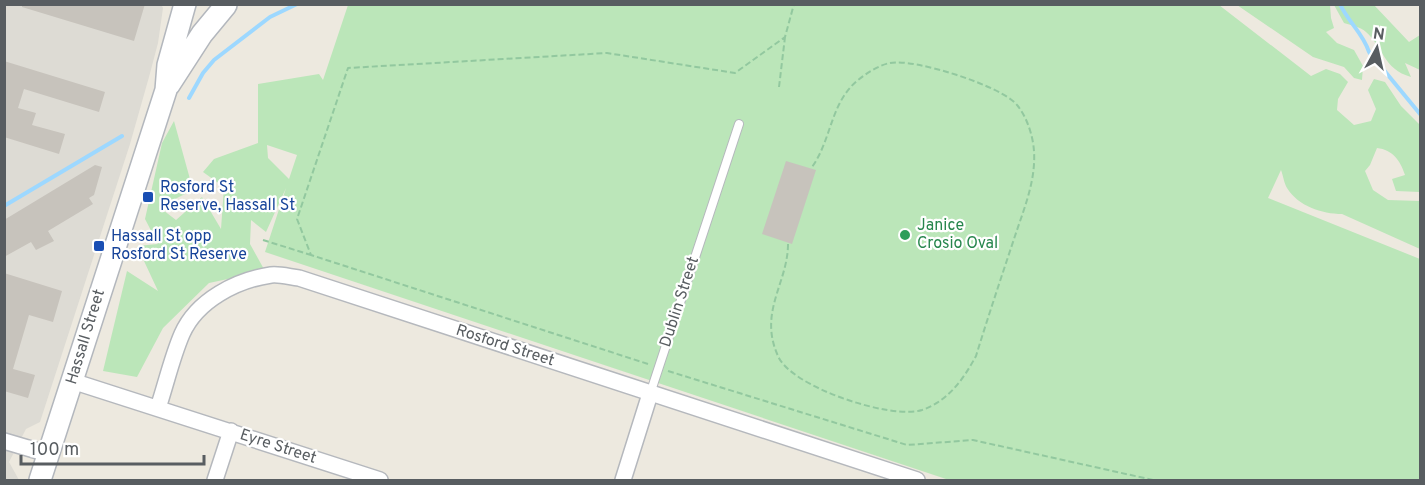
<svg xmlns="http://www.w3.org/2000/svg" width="1425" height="485" font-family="Overpass,sans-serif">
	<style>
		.industrial { fill: #dddbd4 }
		.green { fill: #bbe6b9; fill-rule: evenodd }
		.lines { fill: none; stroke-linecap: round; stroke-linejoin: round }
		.stream { stroke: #9dd8ff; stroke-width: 4 }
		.building { fill: #c7c3bc }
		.service-casing { stroke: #b5b8bd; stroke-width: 10 }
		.minor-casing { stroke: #b5b8bd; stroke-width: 18 }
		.secondary-casing { stroke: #b3b7bd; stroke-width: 24 }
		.path { stroke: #92c89f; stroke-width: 2; stroke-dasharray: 6 3; stroke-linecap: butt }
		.service { stroke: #fff; stroke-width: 8 }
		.minor { stroke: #fff; stroke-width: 15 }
		.secondary { stroke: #fff; stroke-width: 21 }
		.transit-dot { fill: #1a4fb4; stroke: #fff; stroke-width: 2 }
		.leisure-dot { fill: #2e9e5b; stroke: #fff; stroke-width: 2 }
		.labels { text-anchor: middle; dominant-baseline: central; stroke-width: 4.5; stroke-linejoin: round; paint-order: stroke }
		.transit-label { font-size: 16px; fill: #164399; stroke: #fff; text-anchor: start }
		.leisure-label { font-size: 16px; fill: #27864d; stroke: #fff; text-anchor: start }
		.street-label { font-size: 16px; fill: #585d61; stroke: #fff }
	</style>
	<rect width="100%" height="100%" fill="#ede9df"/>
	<path class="industrial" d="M 161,4 L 163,8 L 158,43 L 149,77 L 130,144 L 61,357 L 40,422 L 26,429 L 9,462 L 19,480 L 4,480 L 4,5 Z"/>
	<path class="green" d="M 348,5 L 1219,5 L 1311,76 L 1326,69 L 1340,74 L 1348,82 L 1338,99 L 1337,110 L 1354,125 L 1371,121 L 1376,109 L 1368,90 L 1374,79 L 1385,82 L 1401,106 L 1420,125 L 1420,192 L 1396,191 L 1392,179 L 1405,175 C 1400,160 1393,150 1377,148 L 1370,165 L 1365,171 L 1373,190 L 1388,200 L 1420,201 L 1420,249 L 1342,214 C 1322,214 1298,206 1287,188 C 1284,183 1283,175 1281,170 L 1268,198 L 1420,259 L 1420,480 L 949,480 L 265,252 L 286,188 L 266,232 L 251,220 L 250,244 L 265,271 L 209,283 L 163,328 L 137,377 L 103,371 L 127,271 L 158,291 L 137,246 L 158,244 L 145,219 L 162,143 L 174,121 L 193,190 L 159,207 L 176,220 L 202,197 L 221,229 L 224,187 L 203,172 L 214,159 L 258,143 L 258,84 L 319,74 L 323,80 ZM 267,145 L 297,155 L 289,179 L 268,158 Z
		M 1237,5 L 1330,5 L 1331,18 L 1334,28 L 1326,32 L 1337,43 L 1354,50 L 1363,66 L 1362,80 L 1354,78 L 1344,67 L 1313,57 Z
		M 1334,5 L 1374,5 L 1409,42 L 1420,35 L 1420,70 L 1405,63 L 1411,77 C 1383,69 1384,48 1366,32 C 1361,27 1350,25 1344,23 Z"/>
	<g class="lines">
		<path class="stream" d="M 1340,4 C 1348,22 1363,33 1369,52 L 1420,114
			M 189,98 L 203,73 L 214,60 L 270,17 L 297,4
			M 4,206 L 122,136"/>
	</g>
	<path class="building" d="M 22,4 L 145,4 L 134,41 L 22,7 Z
		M 4,61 L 105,92 L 99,112 L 24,89 L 18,108 L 36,113 L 32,125 L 65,134 L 59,154 L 4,137 Z
		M 786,161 L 816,170 L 792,244 L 762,234 Z
		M 95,165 L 102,167 L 94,195 L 89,198 L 93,204 L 48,231 L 54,241 L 36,250 L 31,242 L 4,257 L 4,220 Z
		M 4,273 L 62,291 L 53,322 L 29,315 L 13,369 L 35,375 L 28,398 L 4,391 Z"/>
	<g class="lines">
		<g class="service-casing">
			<path id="service" d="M 650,394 L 739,124"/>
		</g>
		<g class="minor-casing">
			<path id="minor" d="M 72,381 L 380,480
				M 158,408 C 166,384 172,357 182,334 C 197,300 237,280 271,275 C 280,274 290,277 299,278 L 917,480
				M 4,441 L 48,454
				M 215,480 L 231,431
				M 623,480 L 650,394"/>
		</g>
		<g class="secondary-casing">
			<path id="secondary" d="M 169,85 L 202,34 L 226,5
				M 40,480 L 166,90 L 168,65 L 185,4"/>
		</g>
		<path class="path" d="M 779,87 L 785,37
			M 263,240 L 311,255
			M 788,244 C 788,283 758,312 778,356 C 791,387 891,420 922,410 C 948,401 963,380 976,356 C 988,317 1001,278 1014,239 C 1023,211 1036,182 1034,151 C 1033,136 1027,117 1017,105 C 1002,86 914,58 890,63 C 879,65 867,73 858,80 C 830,103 832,139 812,167
			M 648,364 L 311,255 L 297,219 L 348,68 L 607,53 L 735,73 L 785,37 L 794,4
			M 668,371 L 907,445 L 973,440 L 1153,480"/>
		<use href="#service" class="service"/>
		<use href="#minor" class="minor"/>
		<use href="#secondary" class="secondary"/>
	</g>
	<g class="transit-dot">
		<rect x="142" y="191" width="12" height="12" rx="3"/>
		<rect x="93" y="240" width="12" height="12" rx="3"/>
	</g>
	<circle class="leisure-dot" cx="905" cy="235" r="6"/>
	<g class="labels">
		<g class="transit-label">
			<text x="160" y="188">Rosford St<tspan x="160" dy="18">Reserve, Hassall St</tspan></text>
			<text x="111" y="237">Hassall St opp<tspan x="111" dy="18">Rosford St Reserve</tspan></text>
		</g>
		<g class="leisure-label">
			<text x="917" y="226">Janice<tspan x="917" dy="18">Crosio Oval</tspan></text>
		</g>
		<g class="street-label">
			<text transform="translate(680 302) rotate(-72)">Dublin Street</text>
			<text transform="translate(86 337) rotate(-73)">Hassall Street</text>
			<text transform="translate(505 346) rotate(18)">Rosford Street</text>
			<text transform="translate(278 447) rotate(18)">Eyre Street</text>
		</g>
	</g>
	<rect width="1425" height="485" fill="none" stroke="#585d61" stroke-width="12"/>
	<g transform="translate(1377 48) rotate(8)" stroke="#ffffff" stroke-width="4.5" paint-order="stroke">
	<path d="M0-4.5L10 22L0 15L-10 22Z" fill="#585d61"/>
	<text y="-9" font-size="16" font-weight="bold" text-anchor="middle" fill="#585d61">N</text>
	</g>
	<path d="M21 455v9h183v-9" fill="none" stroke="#585d61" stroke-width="3"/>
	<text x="30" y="455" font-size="18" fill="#585d61" stroke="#ffffff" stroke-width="4.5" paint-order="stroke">100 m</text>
</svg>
